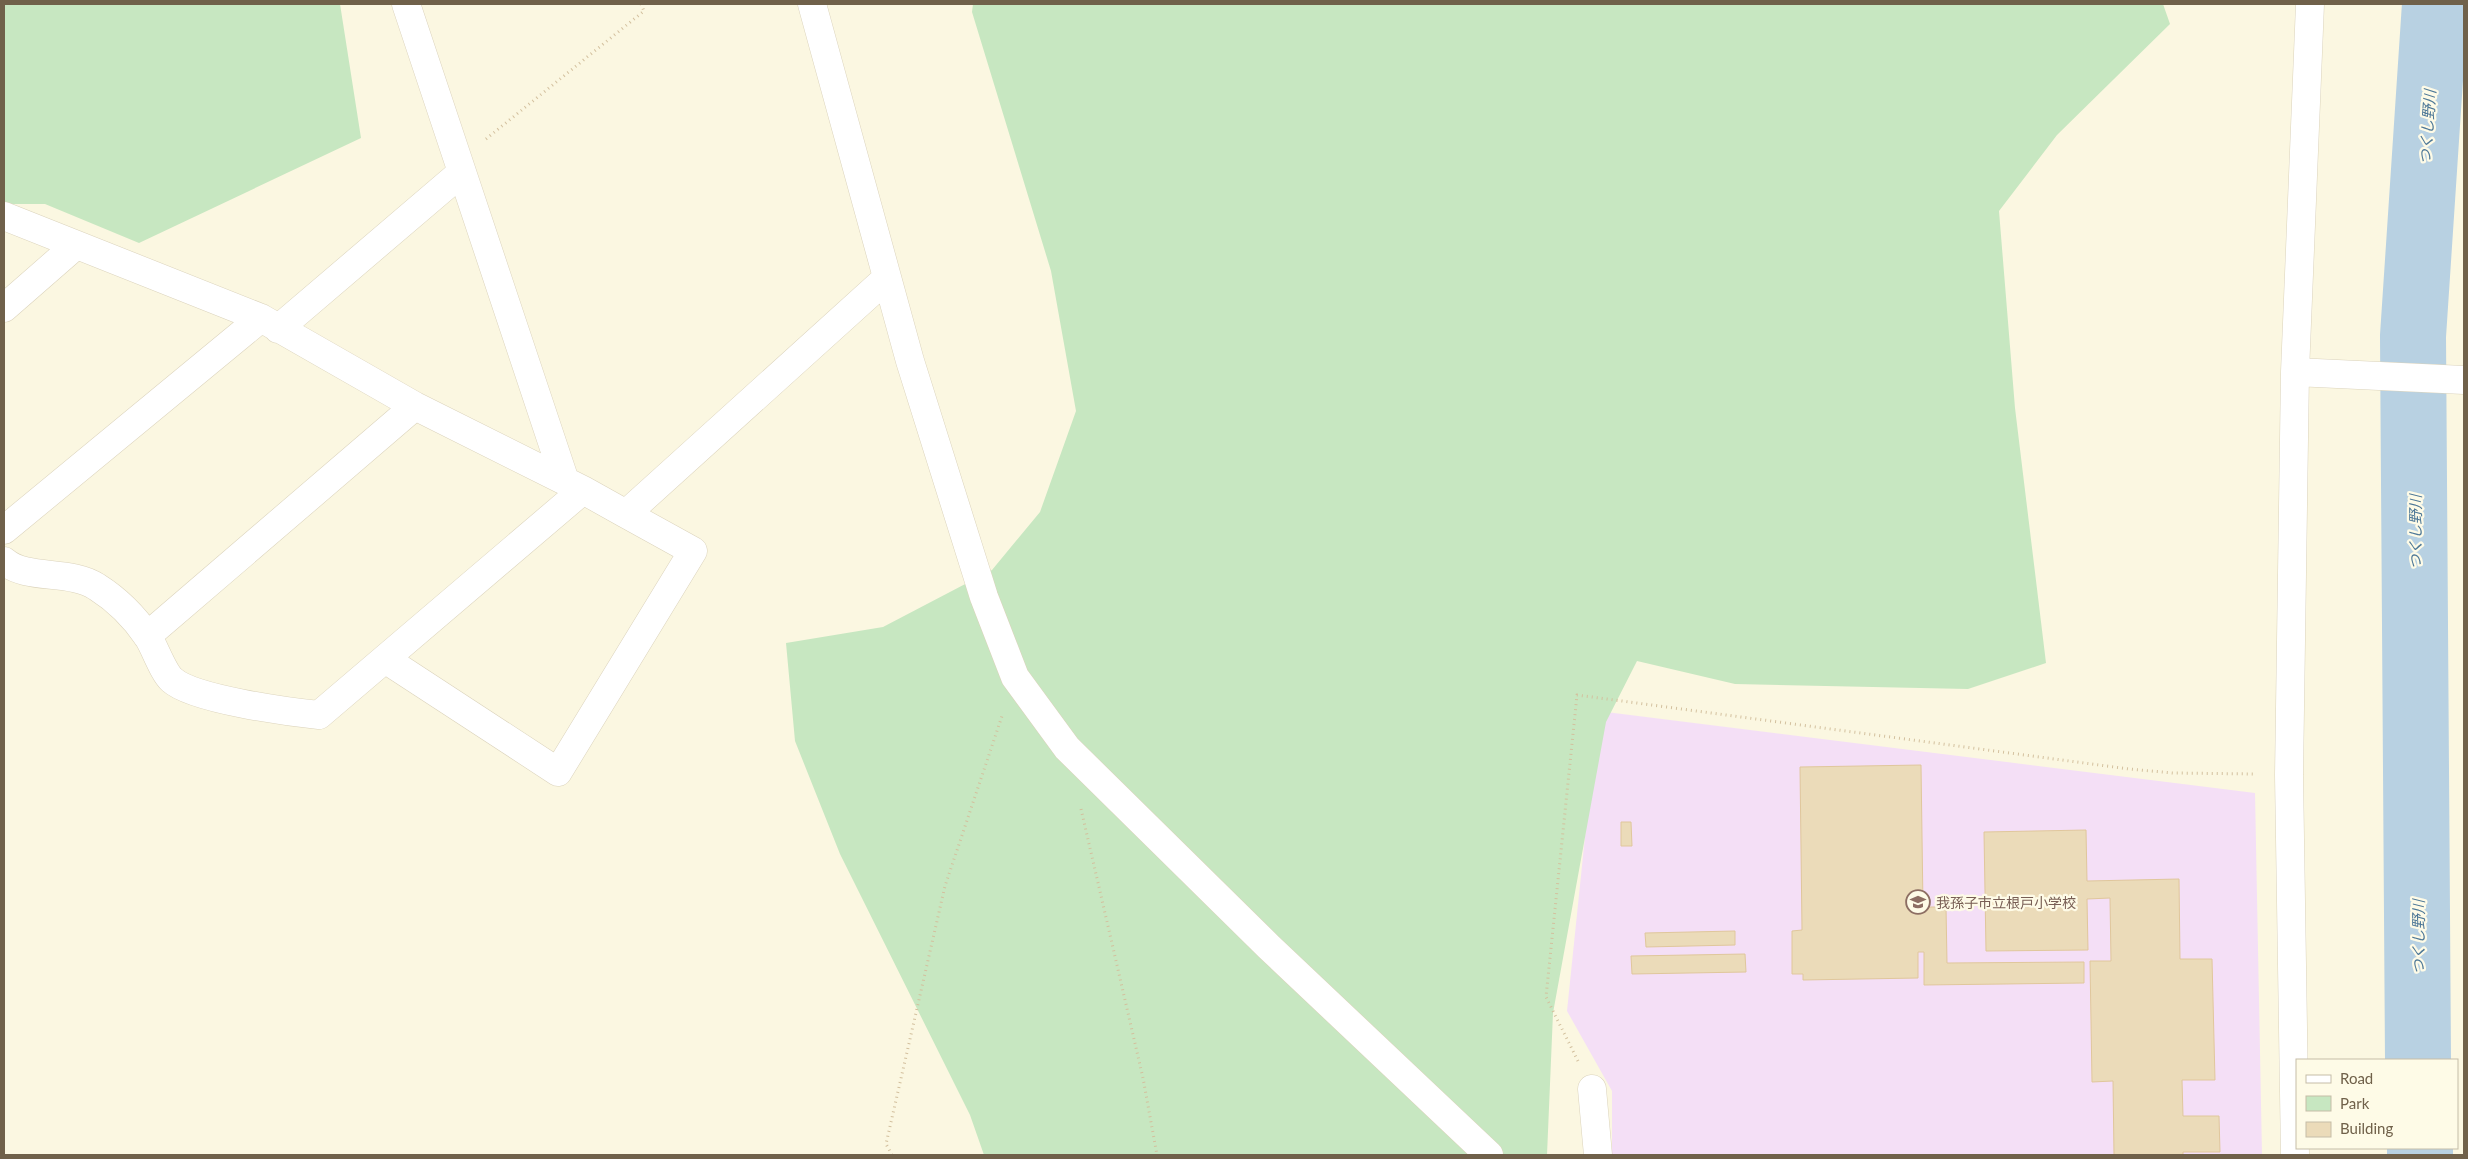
<svg xmlns="http://www.w3.org/2000/svg" width="2468" height="1159" font-family="Lato,'Noto Sans JP',sans-serif">
	<style>
		.education { fill: #f4dff6 }
		.green { fill: #c7e7c1 }
		.lines { fill: none; stroke-linecap: round; stroke-linejoin: round }
		.river { stroke: #b8d1e2; stroke-width: 66 }
		.building { fill: #ebdbb9; stroke: #e0c79c }
		.minor-casing { stroke: #dbd3bc; stroke-width: 29 }
		.path { stroke: #d3c09e; stroke-width: 3; stroke-dasharray: 1 4; stroke-linecap: butt }
		.minor { stroke: #fff; stroke-width: 28 }
		.labels { text-anchor: middle; dominant-baseline: central; stroke-width: 4.5; stroke-linejoin: round; paint-order: stroke }
		.education-label { font-size: 14px; fill: #785e54; stroke: #fefbe7; text-anchor: start }
		.water-label { font-size: 15px; font-style: italic; fill: #4e7897; stroke: #fefbe7 }
	</style>
	<rect width="100%" height="100%" fill="#fbf7e1"/>
	<path class="education" d="M 1598,711 L 2255,793 L 2262,1155 L 1612,1155 L 1612,1091 L 1567,1011 Z"/>
	<path class="green" d="M 4,4 L 340,4 L 361,138 L 139,243 L 45,204 L 4,204 Z
		M 973,4 L 2163,4 L 2170,24 L 2057,135 L 1999,211 L 2015,408 L 2046,663 L 1968,689 L 1735,684 L 1637,661 L 1606,722 L 1553,1013 L 1547,1155 L 984,1155 L 970,1115 L 840,854 L 795,741 L 786,643 L 883,627 L 992,570 L 1040,512 L 1076,411 L 1051,271 L 972,12 Z"/>
	<g class="lines">
		<path class="river" d="M 2418,1060 L 2413,336 L 2435,4
			M 2420,1148 L 2420,1155"/>
	</g>
	<path class="building" d="M 1921,765 L 1923,907 L 1946,907 L 1947,963 L 2084,962 L 2084,983 L 1924,985 L 1924,952 L 1918,952 L 1918,978 L 1803,980 L 1803,974 L 1792,974 L 1792,931 L 1802,930 L 1800,767 Z
		M 1621,822 L 1631,822 L 1632,846 L 1621,846 Z
		M 2086,830 L 2087,881 L 2179,879 L 2180,959 L 2212,959 L 2215,1080 L 2182,1080 L 2183,1116 L 2219,1116 L 2220,1152 L 2183,1152 L 2183,1155 L 2114,1155 L 2113,1081 L 2092,1082 L 2090,961 L 2111,961 L 2110,898 L 2087,899 L 2088,950 L 1986,951 L 1984,832 Z
		M 1735,931 L 1735,945 L 1646,947 L 1645,933 Z
		M 1745,954 L 1746,972 L 1632,974 L 1631,956 Z"/>
	<g class="lines">
		<g class="minor-casing">
			<path id="minor" d="M 406,4 L 462,172
				M 812,4 L 910,361 L 984,597 L 1015,677 L 1067,748 L 1269,947 L 1489,1155
				M 4,216 L 261,318 L 415,406 L 583,490 L 319,715 C 288,712 193,699 172,680 C 163,672 155,648 148,637 C 135,618 116,599 97,587 C 70,569 27,581 4,561
				M 4,308 L 75,246
				M 278,329 L 462,172 L 565,481
				M 2295,372 L 2464,380
				M 583,490 L 626,514 L 887,278
				M 4,530 L 261,318
				M 147,636 L 415,406
				M 385,659 L 558,772 L 693,551 L 626,514
				M 1592,1089 L 1598,1155
				M 2295,1155 L 2289,775 L 2295,372 L 2310,4"/>
		</g>
		<path class="path" d="M 486,139 L 644,11 L 641,4
			M 1081,809 L 1143,1078 L 1157,1155
			M 1578,1061 L 1546,997 L 1577,695 L 2129,769 L 2173,773 L 2256,774
			M 892,1155 L 886,1144 L 945,886 L 1002,716"/>
		<use href="#minor" class="minor"/>
	</g>
	<defs>
		<g id="school-ring" transform="scale(1.25)"><circle r="9.5" fill="#fefbe7" stroke="#8d6e63" stroke-width="1.5"/><path d="M0-5L7-2L0 1L-7-2ZM-4 1L0 2.5L4 1V4Q0 6-4 4Z" fill="#8d6e63"/></g>
	</defs>
	<g fill-rule="evenodd">
		<use href="#school-ring" x="1918" y="902"/>
	</g>
	<g class="labels">
		<g class="education-label">
			<text x="1936" y="902">我孫子市立根戸小学校</text>
		</g>
		<g class="water-label">
			<text transform="translate(2427 127) rotate(-86)">つくし野川</text>
			<text transform="translate(2415 532) rotate(-90)">つくし野川</text>
			<text transform="translate(2418 937) rotate(-90)">つくし野川</text>
		</g>
	</g>
	<rect width="2468" height="1159" fill="none" stroke="#70614a" stroke-width="10"/>
	<rect x="2296" y="1059" width="162" height="90" fill="#fefbe7" stroke="#c5bda8"/>
	<rect x="2306" y="1075" width="25" height="8" fill="#ffffff" stroke="#c5bda8"/>
	<text x="2340" y="1084" font-size="15" fill="#70614a">Road</text>
	<rect x="2306" y="1096" width="25" height="15" fill="#c7e7c1" stroke="#c5bda8"/>
	<text x="2340" y="1109" font-size="15" fill="#70614a">Park</text>
	<rect x="2306" y="1122" width="25" height="15" fill="#ebdbb9" stroke="#c5bda8"/>
	<text x="2340" y="1134" font-size="15" fill="#70614a">Building</text>
</svg>
